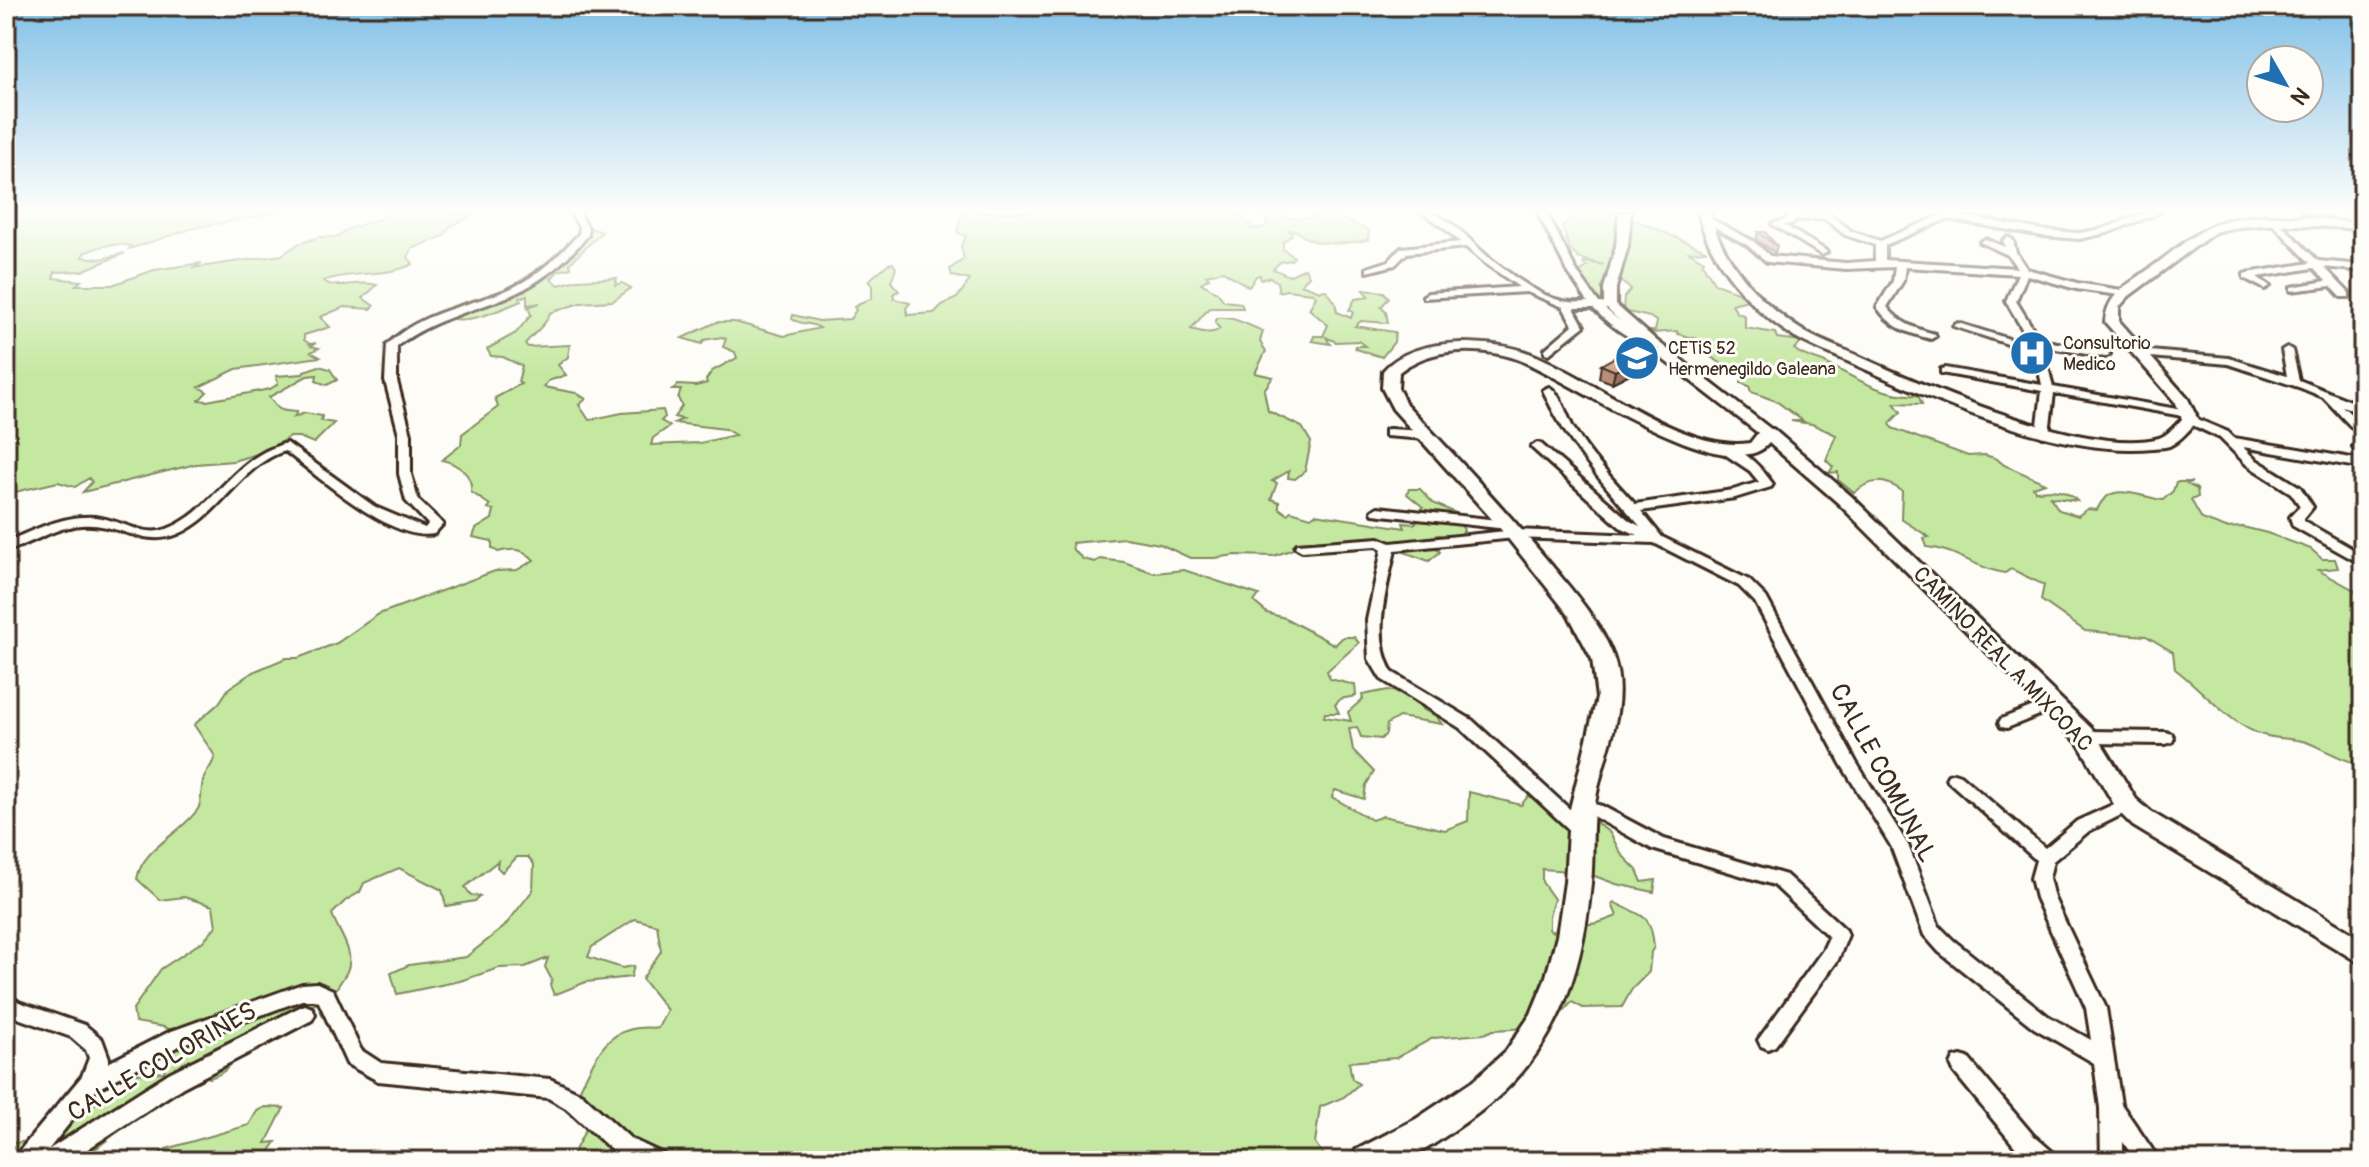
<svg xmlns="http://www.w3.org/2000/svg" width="2369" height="1167" font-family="Pangolin,sans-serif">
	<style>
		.green { fill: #c5e8a1; stroke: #808960; stroke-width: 2 }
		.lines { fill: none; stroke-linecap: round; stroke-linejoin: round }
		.minor-casing { stroke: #3b2a1e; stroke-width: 6 }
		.tertiary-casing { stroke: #3b2a1e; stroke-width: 6 }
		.secondary-casing { stroke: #3b2a1e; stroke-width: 6 }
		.minor { fill: #fdfcf7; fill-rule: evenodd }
		.tertiary { fill: #fdfcf7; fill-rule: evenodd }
		.secondary { fill: #fdfcf7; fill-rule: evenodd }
		.wall { fill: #ba8d79; stroke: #3b2a1e; stroke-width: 2 }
		.shaded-wall { fill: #977363; stroke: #3b2a1e; stroke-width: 2 }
		.building { fill: #d8a48d; stroke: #3b2a1e; stroke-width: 2 }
		.labels { text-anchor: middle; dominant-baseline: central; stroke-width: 6; stroke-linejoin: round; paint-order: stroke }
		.far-poi-label { font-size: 18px; fill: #3b2a1e; stroke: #fdfcf7; text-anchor: start }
		.street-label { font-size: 22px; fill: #3b2a1e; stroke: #fdfcf7 }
		.near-street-label { font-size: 26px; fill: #3b2a1e; stroke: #fdfcf7 }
	</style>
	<rect width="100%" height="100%" fill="#fdfcf7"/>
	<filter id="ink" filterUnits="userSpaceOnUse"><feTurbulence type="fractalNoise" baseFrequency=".0125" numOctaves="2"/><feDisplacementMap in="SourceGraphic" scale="16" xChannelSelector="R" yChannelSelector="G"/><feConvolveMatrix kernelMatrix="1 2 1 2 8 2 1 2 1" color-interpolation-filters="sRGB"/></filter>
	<g filter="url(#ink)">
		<path class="green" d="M 6,212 L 280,212 L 194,228 L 129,249 L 131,246 C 114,242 99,246 84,253 L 82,257 L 101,259 L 125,253 L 82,271 L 55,272 L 53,278 L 81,281 L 76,285 L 112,285 L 154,270 L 202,263 L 192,268 L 282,255 L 298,244 L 319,237 L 337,237 L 348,229 L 382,218 L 383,212 L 475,214 L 451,226 L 444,236 L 412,249 L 408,257 L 413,264 C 385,278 353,270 323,281 C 337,291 359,279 377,285 L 363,298 L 374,306 L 371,309 L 344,307 L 320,317 L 330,327 L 304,335 L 304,340 L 310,344 L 316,343 L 311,346 L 319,348 L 311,352 L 320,357 L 236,369 L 199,387 L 207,392 L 199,400 L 207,401 L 270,389 L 278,384 L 276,376 L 303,374 L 304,371 L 319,366 L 330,369 L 337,380 L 327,385 L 316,381 L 317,375 L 307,376 L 269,397 C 279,411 279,411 297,412 L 294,417 L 305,413 L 322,416 L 321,421 L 334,423 L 314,443 L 299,437 L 289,437 L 267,451 L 233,461 L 196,464 L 83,492 L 92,482 L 89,478 L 75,487 L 58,482 L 6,494 Z
			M 962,212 L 1218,212 L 1246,216 L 1245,220 L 1252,225 L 1251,229 L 1264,227 L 1268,222 L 1257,212 C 1279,212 1291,223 1314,217 L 1311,215 L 1336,212 L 1342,219 L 1369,230 L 1368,240 C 1345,244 1313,248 1297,231 L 1289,230 L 1292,235 L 1283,242 L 1283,249 L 1294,257 L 1291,260 L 1280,262 L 1273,269 L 1289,276 L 1305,268 L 1309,276 L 1301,284 L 1320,291 L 1326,290 L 1335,302 L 1337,312 L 1351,318 L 1353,312 L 1349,310 L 1355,299 L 1369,297 L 1363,290 L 1384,292 L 1389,298 L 1381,307 L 1386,312 L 1388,323 L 1361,321 L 1355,326 L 1395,332 L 1394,342 L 1382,357 L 1356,349 L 1355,346 L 1365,346 L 1358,341 L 1336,342 L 1326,337 L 1330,344 L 1312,341 L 1314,336 L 1323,336 L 1328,325 L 1309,309 L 1316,297 L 1313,293 L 1286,290 L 1279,292 L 1277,282 L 1270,277 L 1261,280 L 1260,275 L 1256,276 L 1249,287 L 1223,271 L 1206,275 L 1209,278 L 1201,283 L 1217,292 L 1224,301 L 1241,303 L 1243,308 L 1209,308 L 1191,329 C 1201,332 1211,335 1220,329 L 1215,323 L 1217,318 C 1234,316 1247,325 1263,331 L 1260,342 L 1266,351 L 1255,373 L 1273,377 L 1264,390 L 1268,411 L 1302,427 L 1311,442 L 1305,471 L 1295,479 L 1288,478 L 1289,471 L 1272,481 L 1277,483 L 1271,499 L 1279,502 L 1279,508 L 1287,514 L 1291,511 L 1311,517 L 1315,514 L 1405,528 L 1403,523 L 1414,524 L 1419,520 L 1423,507 L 1407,494 L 1409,489 L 1420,489 L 1433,503 L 1465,517 L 1459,522 L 1464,530 L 1459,537 L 1438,535 L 1427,538 L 1440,552 L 1429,561 L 1377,542 L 1337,550 L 1304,545 L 1274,556 L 1235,555 L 1215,558 L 1190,558 L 1160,544 L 1125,538 L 1072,543 L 1073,550 L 1083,559 L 1095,562 L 1100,559 L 1124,562 L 1154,573 L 1184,570 L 1259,595 L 1254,602 L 1267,613 L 1285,618 L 1335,645 L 1343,637 L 1354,637 L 1359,643 L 1327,671 L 1330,679 L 1355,685 L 1356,696 L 1340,699 L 1335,705 L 1339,713 L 1325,713 L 1324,717 L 1351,721 L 1348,712 L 1363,699 L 1362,695 L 1388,690 L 1418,697 L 1422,709 L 1436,716 L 1442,724 L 1399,717 L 1387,724 L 1386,734 L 1381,739 L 1361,737 L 1357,727 L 1349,728 L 1353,750 L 1374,772 L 1366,785 L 1364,799 L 1335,790 L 1332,797 L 1372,820 L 1383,816 L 1445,830 L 1468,821 L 1469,792 L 1521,805 L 1529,795 L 1541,792 L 1562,803 L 1583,808 L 1586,815 L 1610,833 L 1621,854 L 1637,870 L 1642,882 L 1656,880 L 1654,892 L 1616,884 L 1584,872 L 1542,869 L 1542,882 L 1554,899 L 1549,916 L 1549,930 L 1553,932 C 1563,916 1574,924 1590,924 C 1599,924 1609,919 1617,916 L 1612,904 L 1614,902 C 1640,917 1651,910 1654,947 L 1651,952 L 1649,972 L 1632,989 L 1622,1007 L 1583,1008 L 1572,1002 L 1549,1027 L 1493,1030 L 1484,1034 L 1433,1038 L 1396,1058 L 1349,1062 L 1352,1079 L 1359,1084 L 1344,1097 L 1320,1107 L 1315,1143 L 1328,1161 L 575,1161 L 571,1158 L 592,1117 L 580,1089 C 599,1050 609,1023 658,1028 L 667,1010 L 642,979 L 661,951 L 657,925 L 635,919 L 592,947 L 588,957 L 622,968 L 634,966 L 631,977 L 586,982 L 554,995 L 550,985 L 552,980 L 545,967 L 548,958 L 525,967 L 499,968 L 460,981 L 397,994 L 391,973 L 409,965 L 466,957 L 504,927 L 533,890 L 534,864 L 528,857 L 517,857 L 502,872 L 497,867 L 498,861 L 465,887 L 471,895 L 480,896 L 475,901 L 446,906 L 442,890 L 399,868 L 364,883 L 360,892 L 345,901 L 332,914 C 339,934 358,954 345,975 C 339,985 333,992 328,1003 C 284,1005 265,1022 238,1055 C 228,1067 225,1074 209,1078 L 196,1071 L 85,1157 L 70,1161 L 6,1161 L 6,1144 L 36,1140 L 73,1112 L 96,1103 L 136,1074 L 164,1072 L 170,1052 L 193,1038 L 164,1027 L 135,1022 L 133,1009 L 161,969 L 203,941 L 216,926 L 213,906 L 184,897 L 160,900 L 137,879 C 142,848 180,835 198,809 C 203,800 200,787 204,778 C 207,770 213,765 215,756 L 194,725 L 219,703 L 229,688 L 253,672 L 286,658 L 298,658 L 337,643 L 379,614 L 495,571 L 517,570 L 534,560 C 523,548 513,548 498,552 L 492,548 L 492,541 L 473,537 L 476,529 L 492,519 L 494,510 L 488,509 L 490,505 L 471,492 C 473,475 459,464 442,460 L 461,445 L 462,434 L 498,407 L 495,398 L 521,384 L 518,382 L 522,366 L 503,357 L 491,356 L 487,349 L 516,333 L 531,315 L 528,307 L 540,303 L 527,305 L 527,295 L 519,298 L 521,301 C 502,309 466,326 448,317 L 519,293 L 537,269 L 558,261 L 581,233 L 591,228 L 602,232 L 570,263 L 571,268 L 558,271 L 551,279 L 559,285 L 577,280 L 617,278 L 615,285 L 622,283 L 631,288 L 613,301 L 580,303 L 550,313 C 546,326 533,333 525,344 L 528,347 L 570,345 L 568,357 L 558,365 L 566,375 L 548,381 L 544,387 L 576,393 L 586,399 L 579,405 L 589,420 L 622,413 L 663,410 L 665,417 L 661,421 L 670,426 L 653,438 L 651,445 L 700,443 L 735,435 L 725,429 L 674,423 L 683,419 L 674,417 L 682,406 L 678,398 L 681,390 L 672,390 L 678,385 L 696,386 L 707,383 L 706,380 L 712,371 L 737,358 L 735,352 L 723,347 L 726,339 L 722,337 L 704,340 L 702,344 L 682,338 L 717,322 L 735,322 L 784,336 L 820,328 C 811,322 800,325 792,319 L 793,315 L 819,321 L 850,319 L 856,310 L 854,307 L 872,298 L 872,285 L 868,281 L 888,264 L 893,263 L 896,268 L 891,282 L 899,291 L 894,293 L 894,299 L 910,303 L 906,308 L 908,315 L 934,313 L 942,305 L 957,298 L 970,280 L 952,276 L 950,269 L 964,259 L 961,246 L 966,237 L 957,232 Z
			M 1563,212 L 1628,212 L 1621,218 L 1640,222 L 1707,251 L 1689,252 L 1704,261 L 1702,263 L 1715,284 L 1751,297 L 1766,313 L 1759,314 L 1748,300 L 1732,304 L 1736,312 L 1745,316 L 1745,328 L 1775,333 L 1777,338 L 1802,341 L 1794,349 C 1803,357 1813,358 1823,362 C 1855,377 1881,397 1918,395 L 1922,404 L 1894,403 L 1901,412 L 1890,423 L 1892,428 L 1968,456 L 1985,455 L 1997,459 L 2004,465 L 2045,483 L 2033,487 L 2035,491 C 2051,490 2065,488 2077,501 L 2050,497 L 2059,510 L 2078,516 L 2087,509 L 2097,510 C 2110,480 2136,496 2163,500 L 2173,491 L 2176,482 L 2192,482 L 2187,484 L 2197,489 L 2198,497 L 2191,500 L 2202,519 L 2226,528 L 2243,527 L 2267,533 L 2311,549 L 2322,559 L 2335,559 L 2338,568 L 2318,570 L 2354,590 L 2363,604 L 2363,765 C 2342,761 2325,749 2306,742 C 2292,738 2277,739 2263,735 C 2231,726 2202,689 2175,669 L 2173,652 L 2146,636 L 2085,631 L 2041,600 L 2044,585 L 2011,569 L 2005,573 C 1974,568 1958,550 1927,547 L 1924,538 L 1929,537 L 1901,519 L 1902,491 C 1885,479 1871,478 1854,493 L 1838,480 L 1838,472 L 1829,473 L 1833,467 L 1826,460 L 1836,435 L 1812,424 L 1791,421 L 1803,421 L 1776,401 L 1751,392 L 1749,386 L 1741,383 L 1743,373 L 1760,373 L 1752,367 L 1724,365 L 1701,351 L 1705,341 L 1678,334 L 1677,331 L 1653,333 L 1648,331 L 1655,331 L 1657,322 L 1650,317 L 1623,311 L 1624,297 L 1631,289 L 1621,282 L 1605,283 L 1603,292 L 1613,304 L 1602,301 L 1574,282 L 1574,275 L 1587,267 L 1583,264 L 1585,262 L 1604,265 L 1578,258 L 1570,249 L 1562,226 L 1573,217 Z
			M 265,1107 L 284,1108 L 266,1143 L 276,1142 L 263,1161 L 150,1161 L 166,1149 L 249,1125 L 257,1111 Z"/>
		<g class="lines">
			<g class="minor-casing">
				<path id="minor" d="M 570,212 L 579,212 L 588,228 L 588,235 C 568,259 544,280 516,293 C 476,311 433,318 397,346 L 397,381 L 411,434 L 411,474 L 418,500 L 443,524 L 434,534 C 392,543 318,476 285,451 C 240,465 221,516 178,534 C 143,548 116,522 82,525 C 54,527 32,544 6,551 L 6,542 C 34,530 64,515 95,517 C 119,519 143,538 167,529 C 215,511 230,458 287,443 L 375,507 L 425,528 L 428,524 L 406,501 L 399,474 L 399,434 L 385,381 L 387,345 C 418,313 465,307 505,291 C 534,279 558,257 579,234 L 580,228 Z
					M 1421,212 C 1449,212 1471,244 1492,260 C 1512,275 1538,296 1563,301 C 1571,303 1580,302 1588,302 L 1568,272 L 1537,212 L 1546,212 L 1577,272 L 1599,303 L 1614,304 L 1614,308 L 1605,309 L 1635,333 L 1657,344 L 1652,347 C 1628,339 1610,326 1593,308 L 1574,308 L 1584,326 L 1549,354 L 1545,353 L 1545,349 L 1573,325 L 1563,307 L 1527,292 L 1424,298 L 1423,296 L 1428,293 L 1519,287 L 1486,264 L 1466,247 L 1407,253 L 1395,265 L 1367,272 L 1367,268 L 1389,261 L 1401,248 L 1460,242 L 1441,225 Z
					M 1817,212 L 1827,212 L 1851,231 L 1880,241 L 1946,213 L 2043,230 L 2079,233 L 2102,229 L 2148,212 L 2161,212 L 2107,233 L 2079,239 L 2043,236 L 1947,219 L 1885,245 L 1885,260 L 2017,268 L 2008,255 L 1980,242 L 1985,239 L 2005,247 L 2003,240 L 2008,237 L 2013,240 L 2016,253 L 2027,269 L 2077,283 L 2128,291 L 2128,295 L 2125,296 L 2076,289 L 2027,275 L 2016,301 L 2040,340 L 2105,351 L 2110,354 L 2105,357 L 2043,347 L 2053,387 L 2194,412 L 2196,414 L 2192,417 L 2228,432 L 2234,438 L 2363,460 L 2363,468 L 2243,447 L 2255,459 L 2300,487 L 2313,507 L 2304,518 L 2304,521 L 2363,555 L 2363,565 L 2293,526 L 2290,517 L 2300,506 L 2291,493 L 2247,465 L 2220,438 L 2186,422 L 2184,420 L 2188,417 L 2054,393 L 2049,433 L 2043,437 L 2037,433 L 2042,391 L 1941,373 L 1941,369 L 1945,368 L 2042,385 L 2035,353 L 1953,326 L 1958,323 L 2032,346 L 2006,301 L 2018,274 L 1905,267 L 1903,281 L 1887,307 C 1899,323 1916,329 1935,334 L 1936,336 L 1931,339 C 1908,333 1890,327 1877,307 L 1893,281 L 1895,267 L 1846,269 L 1767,262 L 1747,245 L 1700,219 L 1707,217 L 1753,241 L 1770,256 L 1846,263 L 1875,261 L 1875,245 L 1845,235 L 1825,219 L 1796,220 L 1794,223 L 1784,225 L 1825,250 L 1827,252 L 1822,255 L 1772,224 L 1787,219 L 1789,215 L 1819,214 Z
					M 2303,212 L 2331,212 L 2363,216 L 2363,222 Z
					M 2276,219 L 2318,261 L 2363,265 L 2363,271 L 2324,267 L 2349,293 L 2349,297 L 2341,297 L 2331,286 L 2291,291 L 2291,287 L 2326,281 L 2314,268 L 2257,277 L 2270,286 L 2265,289 L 2244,278 L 2244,274 L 2247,273 L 2310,263 L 2273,224 L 2273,220 Z
					M 2287,347 L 2292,350 L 2299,380 L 2363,406 L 2363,413 L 2342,406 L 2363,425 L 2363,436 L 2359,435 L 2323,397 L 2301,388 L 2228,364 L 2139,356 L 2134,353 L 2139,350 L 2229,358 L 2287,376 L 2282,350 Z
					M 1549,387 C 1561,393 1567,417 1574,429 C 1591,457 1613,480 1635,504 L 1733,490 L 1759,482 L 1750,471 L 1723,453 L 1721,450 L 1723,447 C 1743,446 1762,469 1773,484 L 1771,487 L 1735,498 L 1641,511 L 1662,537 L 1749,580 L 1766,597 L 1856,762 L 1908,845 L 1939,926 L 1953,940 L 2048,1016 L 2091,1040 L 2086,1008 L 2036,898 L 2031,878 L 2036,860 L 1946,779 L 1948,775 L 1954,773 L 1960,775 L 2045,848 L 2077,821 L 2121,801 L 2127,799 L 2133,801 L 2136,805 L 2133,809 L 2089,831 L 2053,861 L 2049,878 L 2054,898 L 2106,1008 L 2121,1104 L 2160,1161 L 2136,1161 L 2123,1142 L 2123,1161 L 2101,1161 L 2100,1108 L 2094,1063 L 2034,1028 L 1939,952 L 1924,935 L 1891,846 L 1841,764 L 1755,602 L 1739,586 L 1654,543 L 1515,538 L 1395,550 C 1387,589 1371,635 1392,672 L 1472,720 L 1587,825 L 1590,830 L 1587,835 L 1581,837 L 1575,835 L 1460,728 L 1381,679 L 1369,659 L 1367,620 L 1382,549 L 1377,546 L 1302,551 L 1295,547 L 1297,544 L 1379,538 L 1391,543 L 1515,530 L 1638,535 L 1620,527 L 1531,447 L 1537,443 L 1541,444 L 1630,521 L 1640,526 C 1603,483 1566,443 1543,390 Z
					M 1389,429 L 1426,431 L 1432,435 L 1426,439 L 1385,436 L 1385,430 Z
					M 2363,440 L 2363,450 L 2355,450 L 2353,447 Z
					M 1378,507 L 1507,521 L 1514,525 L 1507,529 L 1373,514 L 1372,511 Z
					M 2051,699 L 2057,700 L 2059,704 L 2057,708 L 2007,728 L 2001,727 L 1999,723 L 2001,719 Z
					M 2086,731 L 2166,732 L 2172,734 L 2174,738 L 2172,742 L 2166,744 L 2086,743 L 2080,741 L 2078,737 L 2080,733 Z
					M 1583,801 L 1602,806 L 1664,839 L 1786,875 L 1846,930 L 1848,935 L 1838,960 L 1775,1046 L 1768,1049 L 1761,1046 L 1758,1040 L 1823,950 L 1829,937 L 1774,885 L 1652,849 L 1591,815 L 1577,811 L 1574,807 L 1577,803 Z
					M 317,983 L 333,990 L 361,1050 L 381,1063 L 550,1079 L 582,1094 L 631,1139 L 663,1154 L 666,1161 L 631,1161 L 615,1153 L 566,1108 L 548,1098 L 378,1081 L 347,1064 L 319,1002 L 315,1000 L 302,1000 L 183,1044 L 97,1089 L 48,1150 L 169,1073 L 298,1008 L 305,1005 L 312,1008 L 315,1014 L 312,1020 L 183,1087 L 69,1161 L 14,1161 L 17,1154 L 82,1076 L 89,1058 L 86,1050 L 71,1037 L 6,1014 L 6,993 L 19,1002 L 85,1025 L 102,1039 L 109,1058 L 108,1063 L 169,1032 L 302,984 Z
					M 1961,1056 L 1968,1058 L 2033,1135 L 2055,1154 L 2058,1161 L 2031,1161 L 2017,1149 L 1954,1072 L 1951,1065 L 1954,1058 Z"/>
			</g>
			<g class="tertiary-casing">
				<path id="tertiary" d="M 1619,212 L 1631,212 L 1628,246 L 1616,288 L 1616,305 L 1657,341 L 1772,430 L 1772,436 L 1762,436 L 1647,347 L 1604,306 L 1604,288 L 1616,246 Z
					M 1698,212 L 1710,212 C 1719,256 1759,302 1797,327 C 1816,340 1841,348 1863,358 C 1929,388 2089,457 2159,438 C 2167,436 2176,425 2182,419 L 2176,403 L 2105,322 C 2107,295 2125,287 2145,272 C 2165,258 2184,241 2205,229 C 2244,206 2319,220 2363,223 L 2363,229 C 2313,227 2264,219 2215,232 L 2129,296 L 2119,307 L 2119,321 L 2188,399 L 2198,420 C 2191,428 2180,441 2171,445 C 2167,448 2159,447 2153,448 C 2061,457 1942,404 1858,366 C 1835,355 1808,346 1787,332 C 1749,307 1708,258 1698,212 Z"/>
			</g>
			<g class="secondary-casing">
				<path id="secondary" d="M 1461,343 C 1484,343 1507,345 1529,353 C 1591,376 1684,454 1750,443 L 1761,429 L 1773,429 L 1851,496 L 2094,731 L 2136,799 L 2151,812 L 2363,940 L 2363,965 L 2133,826 L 2118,811 L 2078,743 L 1838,503 L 1769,443 C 1729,492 1564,376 1517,359 C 1479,346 1430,347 1399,372 L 1398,388 L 1406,404 C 1456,457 1506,510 1552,566 C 1575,594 1600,622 1613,656 C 1631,706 1602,755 1595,804 C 1591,830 1594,857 1591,883 C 1582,982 1552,1063 1467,1121 C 1448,1134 1423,1154 1400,1161 C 1386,1165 1366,1161 1351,1161 L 1356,1150 L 1416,1119 L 1473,1081 L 1506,1051 L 1531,1014 L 1545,980 L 1557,936 L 1565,882 L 1569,813 L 1597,698 L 1592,659 L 1568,614 L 1499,527 L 1393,409 L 1382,388 L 1383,371 C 1402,349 1434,344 1461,343 Z"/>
			</g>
			<use href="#minor" class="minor"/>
			<use href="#tertiary" class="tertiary"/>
			<use href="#secondary" class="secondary"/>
		</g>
		<path class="wall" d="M 1758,232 L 1777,246 L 1775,253 L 1756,240 Z
			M 1653,362 L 1612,383 L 1599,378 L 1601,365 Z"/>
		<path class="shaded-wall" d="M 1656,350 L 1653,362 L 1612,383 L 1615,371 Z"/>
		<path class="building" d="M 1758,232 L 1765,232 L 1777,246 Z
			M 1634,346 L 1656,350 L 1615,371 L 1601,365 Z"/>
	</g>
	<linearGradient id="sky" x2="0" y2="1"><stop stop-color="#81c0e7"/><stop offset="0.56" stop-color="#fefefb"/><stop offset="1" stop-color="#fefefb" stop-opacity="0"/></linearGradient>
	<rect width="2369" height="376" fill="url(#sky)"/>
	<defs>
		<g id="hospital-disc" transform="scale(2.3)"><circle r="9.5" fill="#1f6fb2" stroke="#fdfcf7"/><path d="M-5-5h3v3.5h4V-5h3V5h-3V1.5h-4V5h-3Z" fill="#fff"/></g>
		<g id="school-disc" transform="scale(2.3)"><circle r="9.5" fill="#1f6fb2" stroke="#fdfcf7"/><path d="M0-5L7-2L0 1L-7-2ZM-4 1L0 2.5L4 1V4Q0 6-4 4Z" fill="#fff"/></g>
	</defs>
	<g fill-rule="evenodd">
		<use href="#hospital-disc" x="2032" y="353"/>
		<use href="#school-disc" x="1637" y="358"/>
	</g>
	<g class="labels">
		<g class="far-poi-label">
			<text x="2063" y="343">Consultorio<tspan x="2063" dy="21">Medico</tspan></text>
			<text x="1668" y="348">CETiS 52<tspan x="1668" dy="21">Hermenegildo Galeana</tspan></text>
		</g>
		<g class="street-label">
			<text transform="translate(2003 659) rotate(46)">CAMINO REAL A MIXCOAC</text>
		</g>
		<g class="near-street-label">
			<text transform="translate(1883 773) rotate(62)">CALLE COMUNAL</text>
			<text transform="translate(162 1062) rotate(-30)">CALLE COLORINES</text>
		</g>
	</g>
	<rect width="2369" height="1167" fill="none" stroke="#fdfcf7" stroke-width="32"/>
	<rect x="16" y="16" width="2337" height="1135" fill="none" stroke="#3b2a1e" stroke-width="3" filter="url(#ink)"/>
	<g transform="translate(2285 84) rotate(129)"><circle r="38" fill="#fdfcf7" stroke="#afa8a0" stroke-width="2"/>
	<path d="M0-6L14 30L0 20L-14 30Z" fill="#1f6fb2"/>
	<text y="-12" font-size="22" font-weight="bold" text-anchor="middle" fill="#3b2a1e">N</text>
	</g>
</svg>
